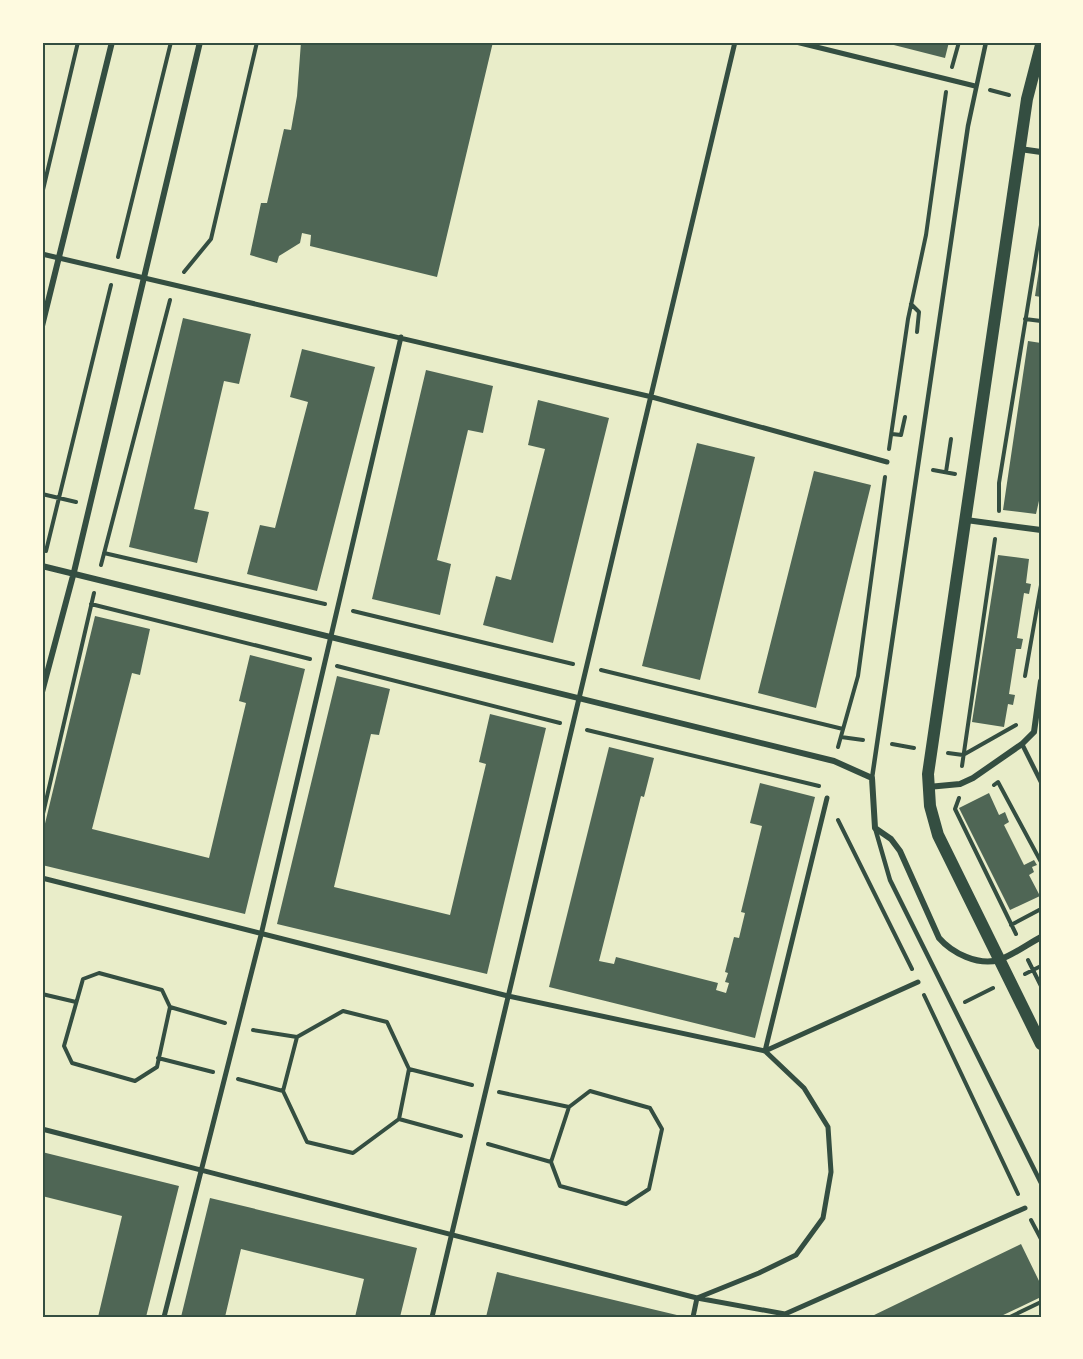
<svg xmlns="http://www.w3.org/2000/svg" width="1083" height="1359" font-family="'Times New Roman',serif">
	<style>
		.building { fill: #4f6655 }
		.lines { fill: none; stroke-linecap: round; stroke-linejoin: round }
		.path { stroke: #344e41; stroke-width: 4 }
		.service { stroke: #344e41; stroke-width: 4.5 }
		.pedestrian { stroke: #344e41; stroke-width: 5 }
		.minor { stroke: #344e41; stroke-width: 6 }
		.secondary { stroke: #344e41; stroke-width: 12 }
		.neatline { fill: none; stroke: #344e41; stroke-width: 2 }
	</style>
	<rect width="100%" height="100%" fill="#e9edc9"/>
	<path class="building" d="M 301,42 L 493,42 L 437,277 L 310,246 L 311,235 L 302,233 L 300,243 L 279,256 L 277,263 L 250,255 L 261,203 L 267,203 L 284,129 L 291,130 L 297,96 Z
		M 882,42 L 949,42 L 945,58 Z
		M 1040,263 L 1041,263 L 1041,297 L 1035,296 Z
		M 183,318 L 251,334 L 239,384 L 224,381 L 194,509 L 209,512 L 197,563 L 129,547 Z
		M 1028,341 L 1041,343 L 1041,492 L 1036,514 L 1003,510 Z
		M 302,349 L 375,367 L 317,591 L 247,574 L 260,525 L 275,528 L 308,402 L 290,397 Z
		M 426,370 L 493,386 L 483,433 L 468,430 L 437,560 L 451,564 L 440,615 L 372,599 Z
		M 538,400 L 609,418 L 553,643 L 483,625 L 496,576 L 511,580 L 545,449 L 528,445 Z
		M 697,443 L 755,457 L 700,680 L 642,666 Z
		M 814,471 L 871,485 L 816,708 L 758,693 Z
		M 998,555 L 1029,559 L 1026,583 L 1031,584 L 1029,594 L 1024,593 L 1017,638 L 1023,639 L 1021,649 L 1016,649 L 1009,694 L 1015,695 L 1013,705 L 1008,704 L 1004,727 L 972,722 Z
		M 95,616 L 150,629 L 140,675 L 132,673 L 92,829 L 209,858 L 246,703 L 239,701 L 250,655 L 305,669 L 245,914 L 42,865 L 42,836 Z
		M 337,676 L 390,689 L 379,735 L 371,734 L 334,887 L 450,915 L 486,764 L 479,762 L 490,714 L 546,728 L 487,974 L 277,924 Z
		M 609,747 L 654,758 L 644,797 L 641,796 L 599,961 L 614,964 L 616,957 L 718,983 L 716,990 L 726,993 L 729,983 L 725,982 L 728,973 L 725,972 L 734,937 L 739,938 L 745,913 L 741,912 L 762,826 L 750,823 L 760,783 L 815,797 L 755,1038 L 549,987 Z
		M 989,793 L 999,815 L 1005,812 L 1009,822 L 1004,825 L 1024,865 L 1034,860 L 1037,865 L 1032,867 L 1034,872 L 1029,875 L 1040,896 L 1010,910 L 959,808 Z
		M 42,1152 L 179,1186 L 146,1317 L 98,1317 L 122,1216 L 42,1196 Z
		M 210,1198 L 417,1248 L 400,1317 L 355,1317 L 364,1279 L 241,1249 L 225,1317 L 181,1317 Z
		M 1021,1244 L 1041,1285 L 1041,1297 L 999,1317 L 870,1317 Z
		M 497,1272 L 681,1316 L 681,1317 L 486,1317 Z"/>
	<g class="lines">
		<path class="path" d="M 952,67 L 959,42
			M 990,90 L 1009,95
			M 42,194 L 78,42
			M 118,257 L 171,42
			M 184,272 L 211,239 L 257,42
			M 911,304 L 919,312 L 917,332
			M 1025,319 L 1041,321
			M 892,434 L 901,435 L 905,417
			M 889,449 L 908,319 L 926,235 L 946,92
			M 933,470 L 955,474
			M 946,472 L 951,439
			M 42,494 L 76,502
			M 999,511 L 999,483 L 1041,225
			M 46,551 L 111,285
			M 104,553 L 325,604
			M 101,565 L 170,300
			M 91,604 L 310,659
			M 353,611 L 573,664
			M 337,666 L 560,723
			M 601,670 L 843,729
			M 1025,676 L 1041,585
			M 587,730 L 819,786
			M 841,737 L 863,740
			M 892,744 L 914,748
			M 838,747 L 858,676 L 885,477
			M 948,753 L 963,755 L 1016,725
			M 962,766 L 995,539
			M 994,785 L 998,782 L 1041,862
			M 959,798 L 955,809 L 1016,934
			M 42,818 L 94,593
			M 838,820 L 912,969
			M 1011,925 L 1041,909
			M 1028,960 L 1041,986
			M 99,973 L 162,990 L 170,1007 L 157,1067 L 135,1081 L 72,1063 L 64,1046 L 83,979 Z
			M 1025,974 L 1041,966
			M 42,994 L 76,1002
			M 924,995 L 1018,1194
			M 965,1002 L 993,988
			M 170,1007 L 225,1023
			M 253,1030 L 297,1037
			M 158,1058 L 213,1072
			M 238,1079 L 283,1091 L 307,1142 L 353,1153 L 399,1119 L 461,1136
			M 283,1091 L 297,1037 L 343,1011 L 387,1022 L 409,1069
			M 499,1092 L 569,1107
			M 399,1119 L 409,1069 L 472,1085
			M 488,1144 L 551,1162 L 560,1186 L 626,1204 L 649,1189 L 662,1129 L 650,1108 L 590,1091 L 569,1107 L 551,1162
			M 1031,1220 L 1041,1239
			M 1010,1317 L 1041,1302"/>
		<path class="service" d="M 1022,744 L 1041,782
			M 872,778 L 968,126 L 986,42
			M 875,828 L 890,880 L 1041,1183"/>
		<path class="pedestrian" d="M 796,42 L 975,86
			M 42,254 L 652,397 L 887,462
			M 42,878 L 508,996 L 765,1051 L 918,982
			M 42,1129 L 697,1298 L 785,1314 L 1025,1208
			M 164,1317 L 261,935 L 401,337
			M 432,1317 L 735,42
			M 693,1317 L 697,1298 L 759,1273 L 796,1255 L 823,1218 L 831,1172 L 828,1127 L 804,1088 L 765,1051 L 827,798"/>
		<path class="minor" d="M 1020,149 L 1041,152
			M 42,326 L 112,42
			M 966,520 L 1041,530
			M 42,566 L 834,761 L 872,778 L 875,828 L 891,839 L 900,851 L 939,938 C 952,953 978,966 999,960 C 1013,955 1028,944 1041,937
			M 42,692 L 74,572 L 200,42
			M 928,787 L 960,784 L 973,778 L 1022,744 L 1034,732 L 1041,681"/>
		<path class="secondary" d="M 1041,45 L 1027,99 L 928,774 L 930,806 L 938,835 L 1041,1044"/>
	</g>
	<rect width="1083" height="1359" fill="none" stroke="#fefae0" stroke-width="87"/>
	<rect x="44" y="44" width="996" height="1272" class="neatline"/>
</svg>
